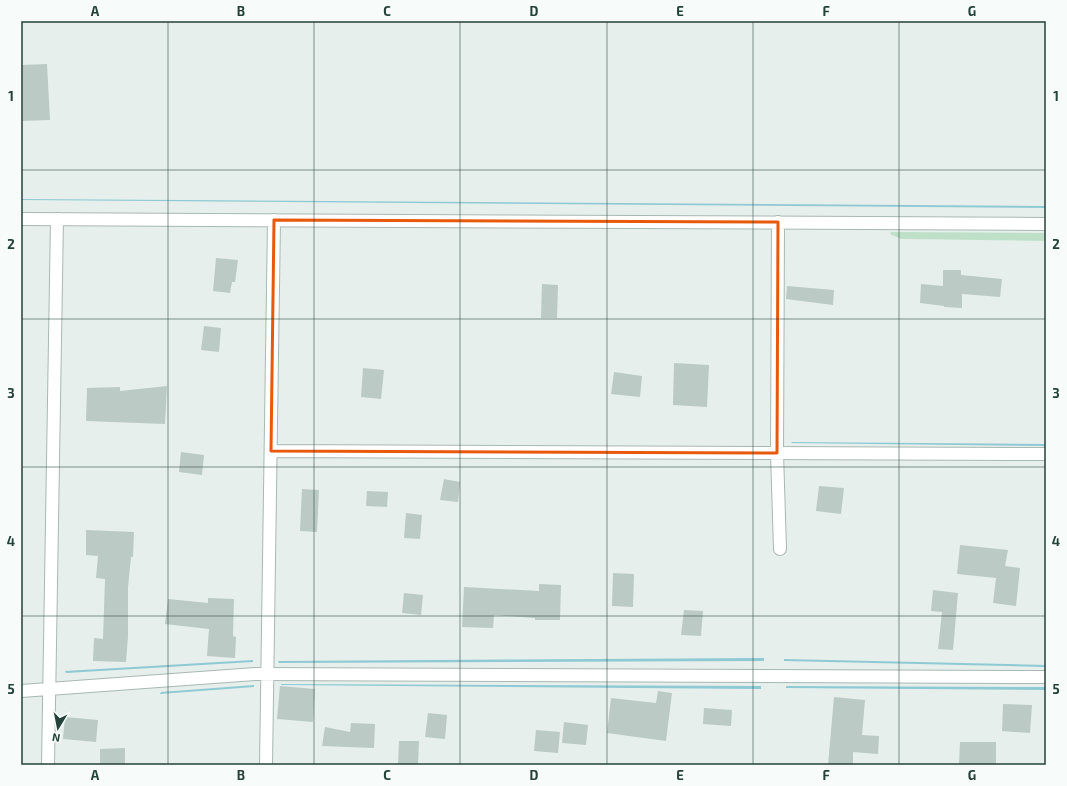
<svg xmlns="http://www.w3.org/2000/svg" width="1067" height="786" font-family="'Exo 2',sans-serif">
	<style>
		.green { fill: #bfe0c8 }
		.water { fill: #8ec9d4 }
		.building { fill: #bbcac4 }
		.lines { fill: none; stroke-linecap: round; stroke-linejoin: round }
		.street-casing { stroke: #a8b8b2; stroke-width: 14 }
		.street { stroke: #fff; stroke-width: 12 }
		.marked { fill: none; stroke: #e8590c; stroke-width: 3; stroke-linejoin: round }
		.grid { fill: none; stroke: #24423a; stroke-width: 1; stroke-opacity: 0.55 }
		.neatline { fill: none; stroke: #24423a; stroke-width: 1.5 }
		.grid-label { font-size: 13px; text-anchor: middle; font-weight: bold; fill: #24423a }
	</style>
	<rect width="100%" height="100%" fill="#e6efeb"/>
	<path class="green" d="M 891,232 L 1046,233 L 1046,241 L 907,239 L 901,239 L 890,234 Z"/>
	<path class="water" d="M 21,199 L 1046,206 L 1046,208 L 21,200 Z
		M 792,442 L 1046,444 L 1046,446 L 791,443 Z
		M 764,658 L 764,661 L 279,663 L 278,661 Z
		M 784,659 L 1046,665 L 1046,667 L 784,661 Z
		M 253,660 L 253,662 L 66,673 L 65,671 Z
		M 281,684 L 761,686 L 761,689 L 281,685 Z
		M 254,685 L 254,687 L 160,694 L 161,692 Z
		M 786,686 L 1046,687 L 1046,690 L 786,688 Z"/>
	<path class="building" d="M 47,64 L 50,120 L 21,121 L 21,65 Z
		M 216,258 L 238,260 L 235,282 L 232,282 L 230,293 L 213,291 Z
		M 943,270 L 961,270 L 961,275 L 1002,279 L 1000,297 L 962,294 L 962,308 L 944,307 L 944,306 L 920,303 L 921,284 L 943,286 Z
		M 542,284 L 558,285 L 557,318 L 541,318 Z
		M 787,286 L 834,290 L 833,305 L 786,299 Z
		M 204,326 L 221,328 L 219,352 L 201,350 Z
		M 674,363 L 709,365 L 707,407 L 673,405 Z
		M 363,368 L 384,370 L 381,399 L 361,397 Z
		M 614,372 L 642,376 L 640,397 L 611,394 Z
		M 167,386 L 165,424 L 86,421 L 87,388 L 120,387 L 120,391 Z
		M 181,452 L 204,455 L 202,475 L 179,472 Z
		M 444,479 L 460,482 L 458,502 L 440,500 Z
		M 819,486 L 844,488 L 841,514 L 816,511 Z
		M 302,489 L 319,490 L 317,532 L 300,531 Z
		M 367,491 L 388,492 L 387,507 L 366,506 Z
		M 406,513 L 422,515 L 420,539 L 404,538 Z
		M 86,530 L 134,532 L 133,557 L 131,557 L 128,587 L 128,637 L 126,662 L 93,661 L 94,638 L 103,639 L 105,579 L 96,578 L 98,556 L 86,555 Z
		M 960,545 L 1008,550 L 1005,566 L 1020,568 L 1016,606 L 993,603 L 996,578 L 957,574 Z
		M 613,573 L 634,574 L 633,607 L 612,606 Z
		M 539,584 L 561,585 L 560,620 L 535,620 L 535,618 L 494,615 L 493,628 L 462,627 L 464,587 L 539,591 Z
		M 933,590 L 958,593 L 953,650 L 938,649 L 942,612 L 931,611 Z
		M 404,593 L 423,595 L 421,615 L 402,613 Z
		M 208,598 L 234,599 L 233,636 L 236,637 L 235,658 L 207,656 L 209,629 L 165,624 L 168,599 L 208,603 Z
		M 684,610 L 703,611 L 701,636 L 681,635 Z
		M 280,686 L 315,689 L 313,722 L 277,719 Z
		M 658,691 L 672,693 L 666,741 L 607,733 L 611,698 L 656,703 Z
		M 834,697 L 865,700 L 862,735 L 879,736 L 878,754 L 853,752 L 853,765 L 828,765 Z
		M 1003,704 L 1032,705 L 1030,733 L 1002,731 Z
		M 704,708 L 732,710 L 731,726 L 703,724 Z
		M 428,713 L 447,715 L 445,739 L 425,737 Z
		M 65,717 L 98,720 L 96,742 L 63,739 Z
		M 564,722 L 588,725 L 586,745 L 562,743 Z
		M 351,723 L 375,724 L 374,748 L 322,746 L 325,727 L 350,732 Z
		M 536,730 L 560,732 L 558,753 L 534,751 Z
		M 399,741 L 419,741 L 418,765 L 398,765 Z
		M 960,742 L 996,742 L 996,765 L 959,765 Z
		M 125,748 L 125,765 L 100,765 L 100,749 Z"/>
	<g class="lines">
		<g class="street-casing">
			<path id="street" d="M 21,219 L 1046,224
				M 778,222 L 777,453 L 780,549
				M 271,451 L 1046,454
				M 21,691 L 255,674 L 1046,677
				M 48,765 L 57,219
				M 266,765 L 274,220"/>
		</g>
		<use href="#street" class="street"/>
	</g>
	<path class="marked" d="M 274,220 L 778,222 L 777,453 L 271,451 Z"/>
	<path class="grid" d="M 168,21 L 168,765M 314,21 L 314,765M 460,21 L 460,765M 607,21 L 607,765M 753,21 L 753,765M 899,21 L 899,765M 21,170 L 1046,170M 21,319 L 1046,319M 21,467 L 1046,467M 21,616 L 1046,616"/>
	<rect width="1067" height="786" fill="none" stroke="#f7fbf9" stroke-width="44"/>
	<g transform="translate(58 728) rotate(190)" stroke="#f7fbf9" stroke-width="3" paint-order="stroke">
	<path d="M0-3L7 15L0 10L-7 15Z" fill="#24423a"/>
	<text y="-6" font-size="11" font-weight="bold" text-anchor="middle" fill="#24423a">N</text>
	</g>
	<rect x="22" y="22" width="1023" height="742" class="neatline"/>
	<g class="grid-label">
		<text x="95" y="16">A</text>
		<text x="241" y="16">B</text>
		<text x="387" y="16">C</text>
		<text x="534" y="16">D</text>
		<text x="680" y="16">E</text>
		<text x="826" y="16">F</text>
		<text x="972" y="16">G</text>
		<text x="11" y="101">1</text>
		<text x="1056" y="101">1</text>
		<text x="11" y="249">2</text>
		<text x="1056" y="249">2</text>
		<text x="11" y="398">3</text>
		<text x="1056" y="398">3</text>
		<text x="11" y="546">4</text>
		<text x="1056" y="546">4</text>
		<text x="11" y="694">5</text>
		<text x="1056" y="694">5</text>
		<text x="95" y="780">A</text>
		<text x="241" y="780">B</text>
		<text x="387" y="780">C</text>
		<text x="534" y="780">D</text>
		<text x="680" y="780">E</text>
		<text x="826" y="780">F</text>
		<text x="972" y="780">G</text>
	</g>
</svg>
